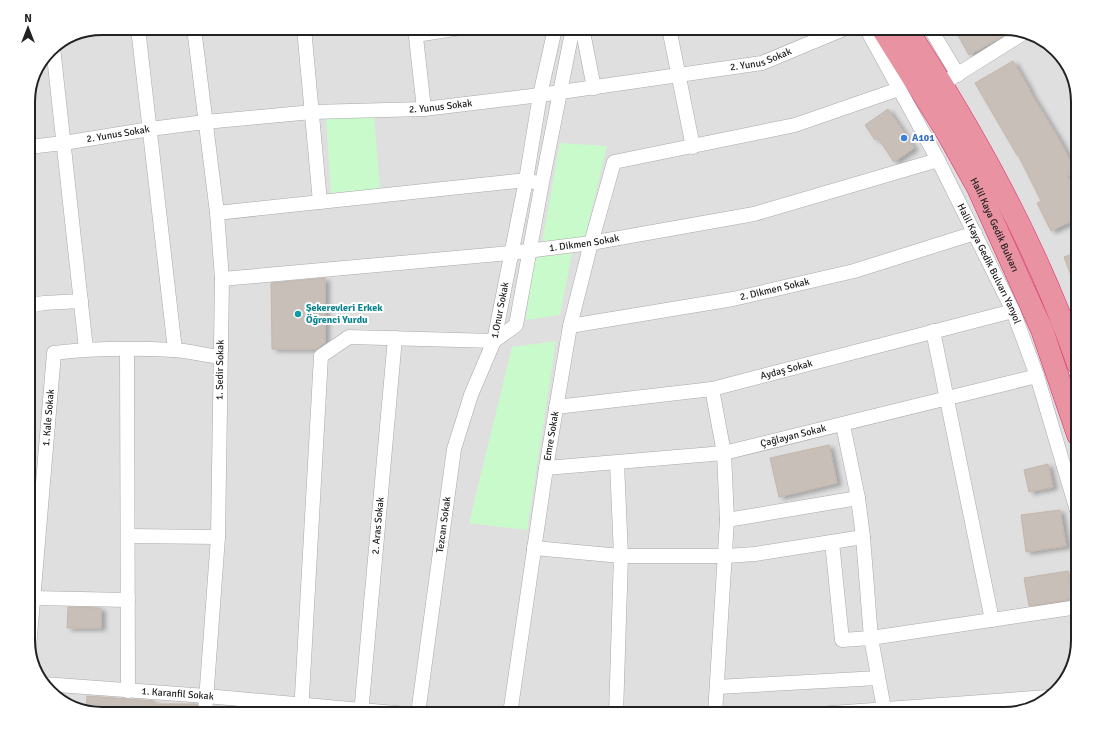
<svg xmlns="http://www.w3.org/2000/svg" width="1106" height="742" font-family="Signika,sans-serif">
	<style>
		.residential { fill: #e0dfdf }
		.park { fill: #c8facc }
		.building { fill: #c7bfb8; stroke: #c4b6ab; filter: url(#shadow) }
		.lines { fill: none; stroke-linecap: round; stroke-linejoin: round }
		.street-casing { stroke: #a9a9a9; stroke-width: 15 }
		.highway-casing { stroke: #dc2a67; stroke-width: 23 }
		.street { stroke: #fff; stroke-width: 14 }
		.highway { stroke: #e892a2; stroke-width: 22 }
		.shop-dot { fill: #3f7fe0; stroke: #fff; stroke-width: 1.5 }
		.culture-dot { fill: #0f9aa8; stroke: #fff; stroke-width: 1.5 }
		.labels { text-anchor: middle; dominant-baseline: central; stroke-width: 4; stroke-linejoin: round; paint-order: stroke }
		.street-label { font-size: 10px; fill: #222; stroke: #fff }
		.shop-label { font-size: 10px; font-weight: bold; fill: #366cbe; stroke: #fff; text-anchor: start }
		.culture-label { font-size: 10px; font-weight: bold; fill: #0d838f; stroke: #fff; text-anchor: start }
		.rim { fill: none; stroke: #222; stroke-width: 2 }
	</style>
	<defs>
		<filter id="shadow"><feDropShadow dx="4.5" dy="2.5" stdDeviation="2" flood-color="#0004"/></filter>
	</defs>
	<rect width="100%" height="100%" fill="#f2efe9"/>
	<path class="residential" d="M 102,28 L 1004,28 L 1045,41 L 1070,69 L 1078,102 L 1078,640 L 1065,681 L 1037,706 L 1004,714 L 102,714 L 61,701 L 38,677 L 28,644 L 28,98 L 50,50 L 74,34 Z"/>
	<path class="park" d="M 374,115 L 380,190 L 331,193 L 326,119 Z
		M 560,143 L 607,146 L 585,237 L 542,242 Z
		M 572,253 L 560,315 L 526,320 L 534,258 Z
		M 556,341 L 527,530 L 469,523 L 512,347 Z"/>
	<path class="building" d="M 954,28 L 1003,28 L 1007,34 L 969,55 Z
		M 1013,61 L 1030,90 L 1029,90 L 1060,141 L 1076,172 L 1068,176 L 1078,197 L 1078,218 L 1051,231 L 1037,203 L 1041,201 L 1018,155 L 1017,155 L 975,83 Z
		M 888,109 L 914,148 L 894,162 L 878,138 L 875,140 L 865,125 Z
		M 1078,252 L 1078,291 L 1077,291 L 1064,257 Z
		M 325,278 L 325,343 L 316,349 L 272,349 L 271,283 Z
		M 829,445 L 837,483 L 779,497 L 770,458 Z
		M 1048,464 L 1053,487 L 1029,492 L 1024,470 Z
		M 1060,510 L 1066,546 L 1026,552 L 1021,515 Z
		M 1068,571 L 1073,599 L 1029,606 L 1024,578 Z
		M 68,607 L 101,608 L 101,628 L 67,628 Z
		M 87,696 L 154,701 L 154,704 L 197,704 L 197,714 L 102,714 L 86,709 Z"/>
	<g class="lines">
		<g class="street-casing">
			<g id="street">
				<path d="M 138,28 L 175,350"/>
				<path d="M 194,28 L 217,213 L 222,279 L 218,537 L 205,714"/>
				<path d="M 304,28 L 320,202"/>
				<path d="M 415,28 L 424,109"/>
				<path d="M 578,28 L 584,37 L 594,88"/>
				<path d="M 669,28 L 693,147"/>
				<path id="s1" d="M 866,28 L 938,160 L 1013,311 L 1037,376 L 1078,514"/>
				<path d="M 930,28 L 958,75"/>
				<path d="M 416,35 L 460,28"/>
				<path d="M 53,47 L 86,349"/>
				<path d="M 942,84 L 1022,34"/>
				<path id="s2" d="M 28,147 L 64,143 L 150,129 L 205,122 L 312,112 L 424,109 L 540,95 L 762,63 L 846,28"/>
				<path d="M 217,213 L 526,180 L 534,182"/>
				<path id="s3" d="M 222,279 L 511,253 L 591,243 L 754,214 L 938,160"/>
				<path d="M 28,306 L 44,303 L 81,301"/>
				<path id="s4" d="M 570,326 L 733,299 L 854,271 L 975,233"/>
				<path d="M 933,331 L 992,620"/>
				<path d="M 494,341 L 516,325 L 542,183 L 571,37 L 570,28"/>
				<path d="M 127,349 L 128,691"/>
				<path d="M 712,389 L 724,453 L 727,520 L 715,714"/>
				<path id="s5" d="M 556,407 L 712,389 L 1013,311"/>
				<path d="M 843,425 L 858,498 L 863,537 L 871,638 L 885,714"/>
				<path id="s6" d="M 546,468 L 724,453 L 1037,376"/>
				<path d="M 727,520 L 858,498"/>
				<path d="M 128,536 L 218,537"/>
				<path d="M 832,542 L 842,640 L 871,638 L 1078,607"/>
				<path d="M 534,548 L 621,556 L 726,556 L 755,554 L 863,537"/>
				<path d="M 33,598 L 128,600"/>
				<path id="s7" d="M 29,648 L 54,353 C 94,348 134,348 174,350 C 189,351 205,355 220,357"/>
				<path id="s8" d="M 44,684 L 206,696 L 406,714"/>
				<path d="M 717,687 L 878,678"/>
				<path d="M 301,714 L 321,356 L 349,337 L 494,341"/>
				<path id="s9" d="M 361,714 L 395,338"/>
				<path id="s10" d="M 418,714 L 454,449 L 471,395 L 494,341 L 526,180 L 540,95 L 554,33 L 556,28"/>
				<path id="s11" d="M 510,714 L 546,468 L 570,326 L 591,243 L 614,162 L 795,125 L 899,89"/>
				<path d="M 616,714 L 621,556 L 617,463"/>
				<path d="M 819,714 L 1048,697"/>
			</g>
		</g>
		<g class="highway-casing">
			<g id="highway">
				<path id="s12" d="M 882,28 L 945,129 L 978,188 L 1042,330 L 1078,435"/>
				<path d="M 906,28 C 975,134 1036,244 1078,364"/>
			</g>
		</g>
		<use href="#street" class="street"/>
		<use href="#highway" class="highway"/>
	</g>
	<circle class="shop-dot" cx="904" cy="138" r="4"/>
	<circle class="culture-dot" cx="298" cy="314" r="4"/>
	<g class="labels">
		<g class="street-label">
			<text stroke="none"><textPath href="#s2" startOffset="739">2. Yunus Sokak</textPath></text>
			<text stroke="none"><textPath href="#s2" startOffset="415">2. Yunus Sokak</textPath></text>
			<text stroke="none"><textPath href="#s2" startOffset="91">2. Yunus Sokak</textPath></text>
			<text stroke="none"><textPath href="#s12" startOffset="227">Halil Kaya Gedik Bulvarı</textPath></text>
			<text stroke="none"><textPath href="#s3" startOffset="364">1. Dikmen Sokak</textPath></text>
			<text stroke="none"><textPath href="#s1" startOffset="266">Halil Kaya Gedik Bulvarı Yanyol</textPath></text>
			<text stroke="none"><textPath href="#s4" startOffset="208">2. Dikmen Sokak</textPath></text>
			<text stroke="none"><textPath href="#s10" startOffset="414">1.Onur Sokak</textPath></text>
			<text stroke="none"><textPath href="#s5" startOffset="234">Aydaş Sokak</textPath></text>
			<text transform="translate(220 370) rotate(-89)">1. Sedir Sokak</text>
			<text stroke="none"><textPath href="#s7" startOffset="231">1. Kale Sokak</textPath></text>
			<text stroke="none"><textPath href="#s11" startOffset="281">Emre Sokak</textPath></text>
			<text stroke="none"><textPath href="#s6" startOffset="250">Çağlayan Sokak</textPath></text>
			<text stroke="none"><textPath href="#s10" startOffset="191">Tezcan Sokak</textPath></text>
			<text stroke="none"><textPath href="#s9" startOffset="189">2. Aras Sokak</textPath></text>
			<text stroke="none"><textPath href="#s8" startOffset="134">1. Karanfil Sokak</textPath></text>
		</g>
		<g class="shop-label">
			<text x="912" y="138">A101</text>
		</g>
		<g class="culture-label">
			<text x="306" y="308">Şekerevleri Erkek<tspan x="306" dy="12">Öğrenci Yurdu</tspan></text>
		</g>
	</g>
	<path d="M0 0H1106V742H0ZM102 35H1004A67 67 0 0 1 1071 102V640A67 67 0 0 1 1004 707H102A67 67 0 0 1 35 640V102A67 67 0 0 1 102 35Z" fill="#fff" fill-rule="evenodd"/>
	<path class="rim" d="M102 35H1004A67 67 0 0 1 1071 102V640A67 67 0 0 1 1004 707H102A67 67 0 0 1 35 640V102A67 67 0 0 1 102 35Z"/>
	<g transform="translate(28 28)" stroke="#ffffff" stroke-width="3" paint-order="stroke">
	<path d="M0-3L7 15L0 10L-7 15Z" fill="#222222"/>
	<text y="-6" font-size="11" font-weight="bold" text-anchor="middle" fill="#222222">N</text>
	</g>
</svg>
